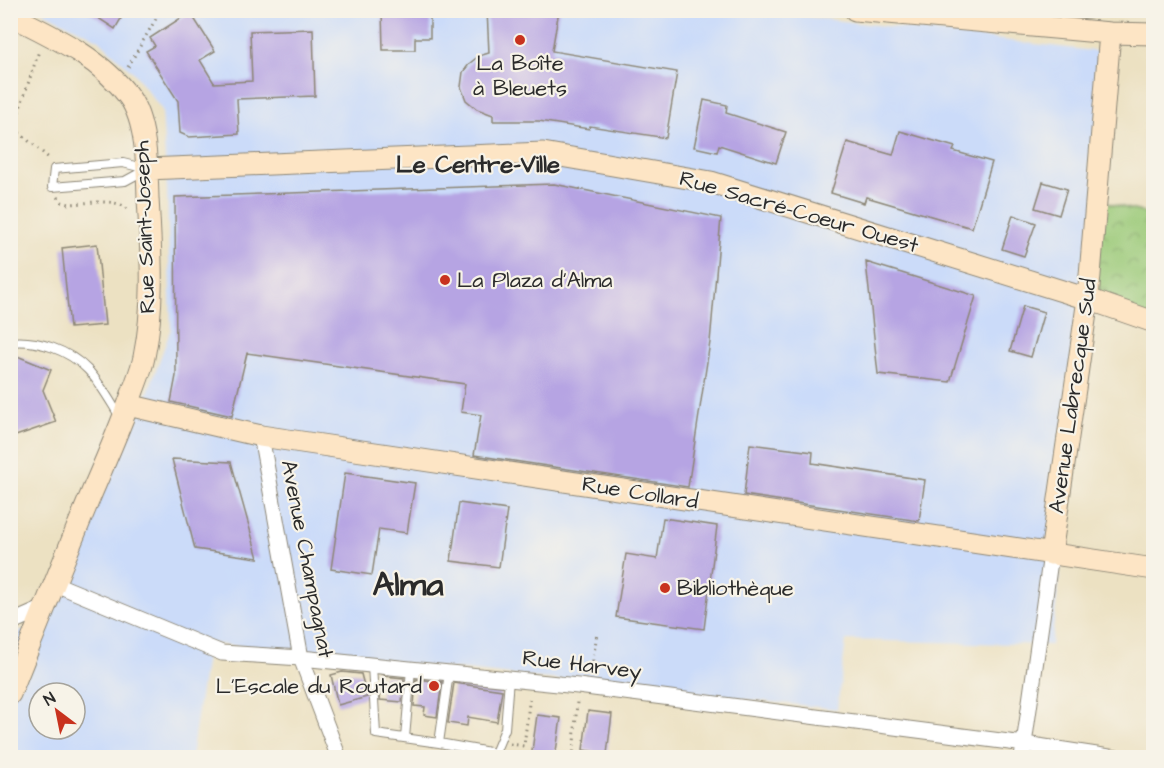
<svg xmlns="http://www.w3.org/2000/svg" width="1164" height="768" font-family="'Architects Daughter',sans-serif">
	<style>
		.built { fill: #cbdbf9; fill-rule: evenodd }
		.park { fill: url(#park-crowns); stroke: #627a51; stroke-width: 1.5 }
		.building { fill: #b6a4e3 }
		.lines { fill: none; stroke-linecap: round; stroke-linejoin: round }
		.lane-casing { stroke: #8c8676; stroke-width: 10 }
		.street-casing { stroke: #8c8676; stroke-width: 17 }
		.secondary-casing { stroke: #8c8676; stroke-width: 23 }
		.path { stroke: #8c8676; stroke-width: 3; stroke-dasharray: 1.5 4.5; stroke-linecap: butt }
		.lane { stroke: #fff; stroke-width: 8 }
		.street { stroke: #fff; stroke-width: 15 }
		.secondary { stroke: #fde5c5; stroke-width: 21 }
		.poi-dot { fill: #c8321e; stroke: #f7f3e8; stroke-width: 2 }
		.labels { text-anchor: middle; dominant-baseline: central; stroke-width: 4.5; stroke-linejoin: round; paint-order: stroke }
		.poi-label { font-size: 22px; fill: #2b2b2b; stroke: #f7f3e8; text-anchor: start }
		.street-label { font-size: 22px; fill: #2b2b2b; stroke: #f7f3e8 }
		.neighbourhood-label { font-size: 24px; font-weight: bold; fill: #2b2b2b; stroke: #f7f3e8 }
		.town-label { font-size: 34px; font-weight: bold; fill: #2b2b2b; stroke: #f7f3e8 }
	</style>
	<defs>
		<pattern id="park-crowns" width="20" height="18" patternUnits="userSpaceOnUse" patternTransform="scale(1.5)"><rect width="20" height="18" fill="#9ac977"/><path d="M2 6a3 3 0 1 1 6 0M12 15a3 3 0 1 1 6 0" fill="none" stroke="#7ea362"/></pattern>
	</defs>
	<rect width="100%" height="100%" fill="#f7f3e8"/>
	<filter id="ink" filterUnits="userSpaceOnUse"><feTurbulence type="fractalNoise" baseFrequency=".0167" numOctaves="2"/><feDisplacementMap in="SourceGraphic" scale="12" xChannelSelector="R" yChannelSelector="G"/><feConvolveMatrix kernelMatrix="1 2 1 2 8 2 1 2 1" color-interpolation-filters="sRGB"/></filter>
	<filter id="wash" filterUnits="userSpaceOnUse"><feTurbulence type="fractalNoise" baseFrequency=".008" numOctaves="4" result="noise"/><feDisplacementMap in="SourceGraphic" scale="24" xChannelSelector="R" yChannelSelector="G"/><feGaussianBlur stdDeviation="1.35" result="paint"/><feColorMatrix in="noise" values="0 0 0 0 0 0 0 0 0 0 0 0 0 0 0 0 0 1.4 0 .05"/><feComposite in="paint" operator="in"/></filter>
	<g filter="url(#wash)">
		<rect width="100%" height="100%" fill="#ece1c2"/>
		<path class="built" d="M 750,10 L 1101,52 L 1094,308 L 1051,645 L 846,640 L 837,709 L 208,643 L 191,757 L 11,758 L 11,635 L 47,620 L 148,392 L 171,329 L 167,191 L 162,110 L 134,73 L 98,39 L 41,11 ZM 39,693 L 75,693 L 75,729 L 39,729 Z"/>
		<path class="park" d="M 1096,200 L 1153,215 L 1153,322 L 1088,299 Z"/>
		<g id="blocks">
			<path class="building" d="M 86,10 L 126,10 L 115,29 Z
				M 382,10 L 430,10 L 430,38 L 415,38 L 415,50 L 383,50 Z
				M 487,10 L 559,10 L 552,51 L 677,72 L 666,138 L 590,126 L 589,129 L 539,121 L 493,121 L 493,115 L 477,109 L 466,100 L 461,87 L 463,72 L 470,63 L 479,56 L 489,53 Z
				M 190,12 L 215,51 L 200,60 L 214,83 L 252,81 L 250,31 L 313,29 L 315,96 L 237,99 L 239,134 L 189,137 L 180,133 L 178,101 L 146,51 L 155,46 L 150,38 Z
				M 704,100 L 727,105 L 726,113 L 786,132 L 776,163 L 719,145 L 717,152 L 694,147 Z
				M 900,131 L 955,147 L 953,151 L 992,162 L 972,228 L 866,197 L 864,203 L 831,193 L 847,142 L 893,155 Z
				M 1043,182 L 1067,189 L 1059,215 L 1035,208 Z
				M 554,184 L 721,218 L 710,342 L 688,487 L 474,455 L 481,415 L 461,412 L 465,384 L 247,353 L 232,416 L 171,402 L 176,376 L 175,197 Z
				M 1013,215 L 1036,223 L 1024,256 L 1002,249 Z
				M 97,244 L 105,325 L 70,328 L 62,248 Z
				M 866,262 L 976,296 L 950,382 L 878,374 Z
				M 1023,306 L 1044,312 L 1031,357 L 1010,351 Z
				M 10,353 L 51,370 L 43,390 L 56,422 L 10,438 Z
				M 750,444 L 813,452 L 812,463 L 925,480 L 919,521 L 744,495 Z
				M 172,459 L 231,462 L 258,558 L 195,549 Z
				M 345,473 L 415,483 L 407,533 L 379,529 L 372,575 L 331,569 Z
				M 459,503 L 507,510 L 499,567 L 451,561 Z
				M 663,518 L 717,526 L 704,629 L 616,617 L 626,554 L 657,559 Z
				M 342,672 L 361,674 L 367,697 L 338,705 L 331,675 Z
				M 383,676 L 404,678 L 402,702 L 380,700 Z
				M 416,679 L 442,682 L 437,717 L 424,715 L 425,707 L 414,706 Z
				M 454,683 L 502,690 L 497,722 L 468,717 L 467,726 L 448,723 Z
				M 588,711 L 612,714 L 607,754 L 583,750 Z
				M 537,715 L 561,718 L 555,758 L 531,758 Z"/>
		</g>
	</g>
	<g filter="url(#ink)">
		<use href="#blocks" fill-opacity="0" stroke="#8c8676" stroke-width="1.5"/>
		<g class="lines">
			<g class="lane-casing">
				<path id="lane" d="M 123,163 L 147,169 L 125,181 L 52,187 L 54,169 Z
					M 10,342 C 37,339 69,350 88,370 C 101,384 110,401 120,417
					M 372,665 L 376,734 L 439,743
					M 449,673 L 439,743 L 495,753 L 505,729 L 509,679
					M 405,738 L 411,669"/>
			</g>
			<g class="street-casing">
				<path id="street" d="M 261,436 L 301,658 L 339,758
					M 53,583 L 222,653 L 301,658 L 578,686 L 1025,744 L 1116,758
					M 10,623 L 44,608
					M 1022,758 L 1051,554"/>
			</g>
			<g class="secondary-casing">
				<path id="secondary" d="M 855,10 L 1110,33 L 1154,34
					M 10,15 C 52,36 101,58 129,97 C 147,122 147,168 148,198 C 151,252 155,304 144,357 C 142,368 137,380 133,391 C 121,426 106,459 92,492 C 64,559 37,627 10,694
					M 147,169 L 543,153 L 711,182 L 1088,299 L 1154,322
					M 128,405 L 261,436 L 1154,569
					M 1051,554 L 1088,299 L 1110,33"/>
			</g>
			<path class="path" d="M 128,67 L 161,10
				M 10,125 L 50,159
				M 13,129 L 39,51
				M 58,197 L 62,202 L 69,204 C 86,204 117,196 129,211
				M 591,673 L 597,633
				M 510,744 L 524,746 L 530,695
				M 573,758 L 577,702"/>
			<use href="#lane" class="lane"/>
			<use href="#street" class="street"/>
			<use href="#secondary" class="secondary"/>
		</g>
	</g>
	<g class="poi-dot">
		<circle cx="520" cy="40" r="6"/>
		<circle cx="445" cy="280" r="6"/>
		<circle cx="665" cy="588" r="6"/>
		<circle cx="434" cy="686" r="6"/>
	</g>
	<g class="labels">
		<g class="poi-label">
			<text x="520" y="63" text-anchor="middle">La Boîte<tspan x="520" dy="25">à Bleuets</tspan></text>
			<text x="457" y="280">La Plaza d'Alma</text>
			<text x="677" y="588">Bibliothèque</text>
			<text x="422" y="686" text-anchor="end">L'Escale du Routard</text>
		</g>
		<g class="street-label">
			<text transform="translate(799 212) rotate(16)">Rue Sacré-Coeur Ouest</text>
			<text transform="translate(145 227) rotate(-92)">Rue Saint-Joseph</text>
			<text transform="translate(1073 396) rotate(-82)">Avenue Labrecque Sud</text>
			<text transform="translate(640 493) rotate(9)">Rue Collard</text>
			<text transform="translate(307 559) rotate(79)">Avenue Champagnat</text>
			<text transform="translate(582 665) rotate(7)">Rue Harvey</text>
		</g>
		<g class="neighbourhood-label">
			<text x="478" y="165">Le Centre-Ville</text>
		</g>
		<g class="town-label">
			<text x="408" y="585">Alma</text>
		</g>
	</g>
	<rect width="1164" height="768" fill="none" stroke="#f7f3e8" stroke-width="36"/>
	<g transform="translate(57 711) rotate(328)"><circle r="28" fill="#f7f3e8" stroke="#a5a39c" stroke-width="1.5"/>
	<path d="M0-4.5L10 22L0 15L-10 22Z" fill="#c8321e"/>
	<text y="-9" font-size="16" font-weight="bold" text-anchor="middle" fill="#2b2b2b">N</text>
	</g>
</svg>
